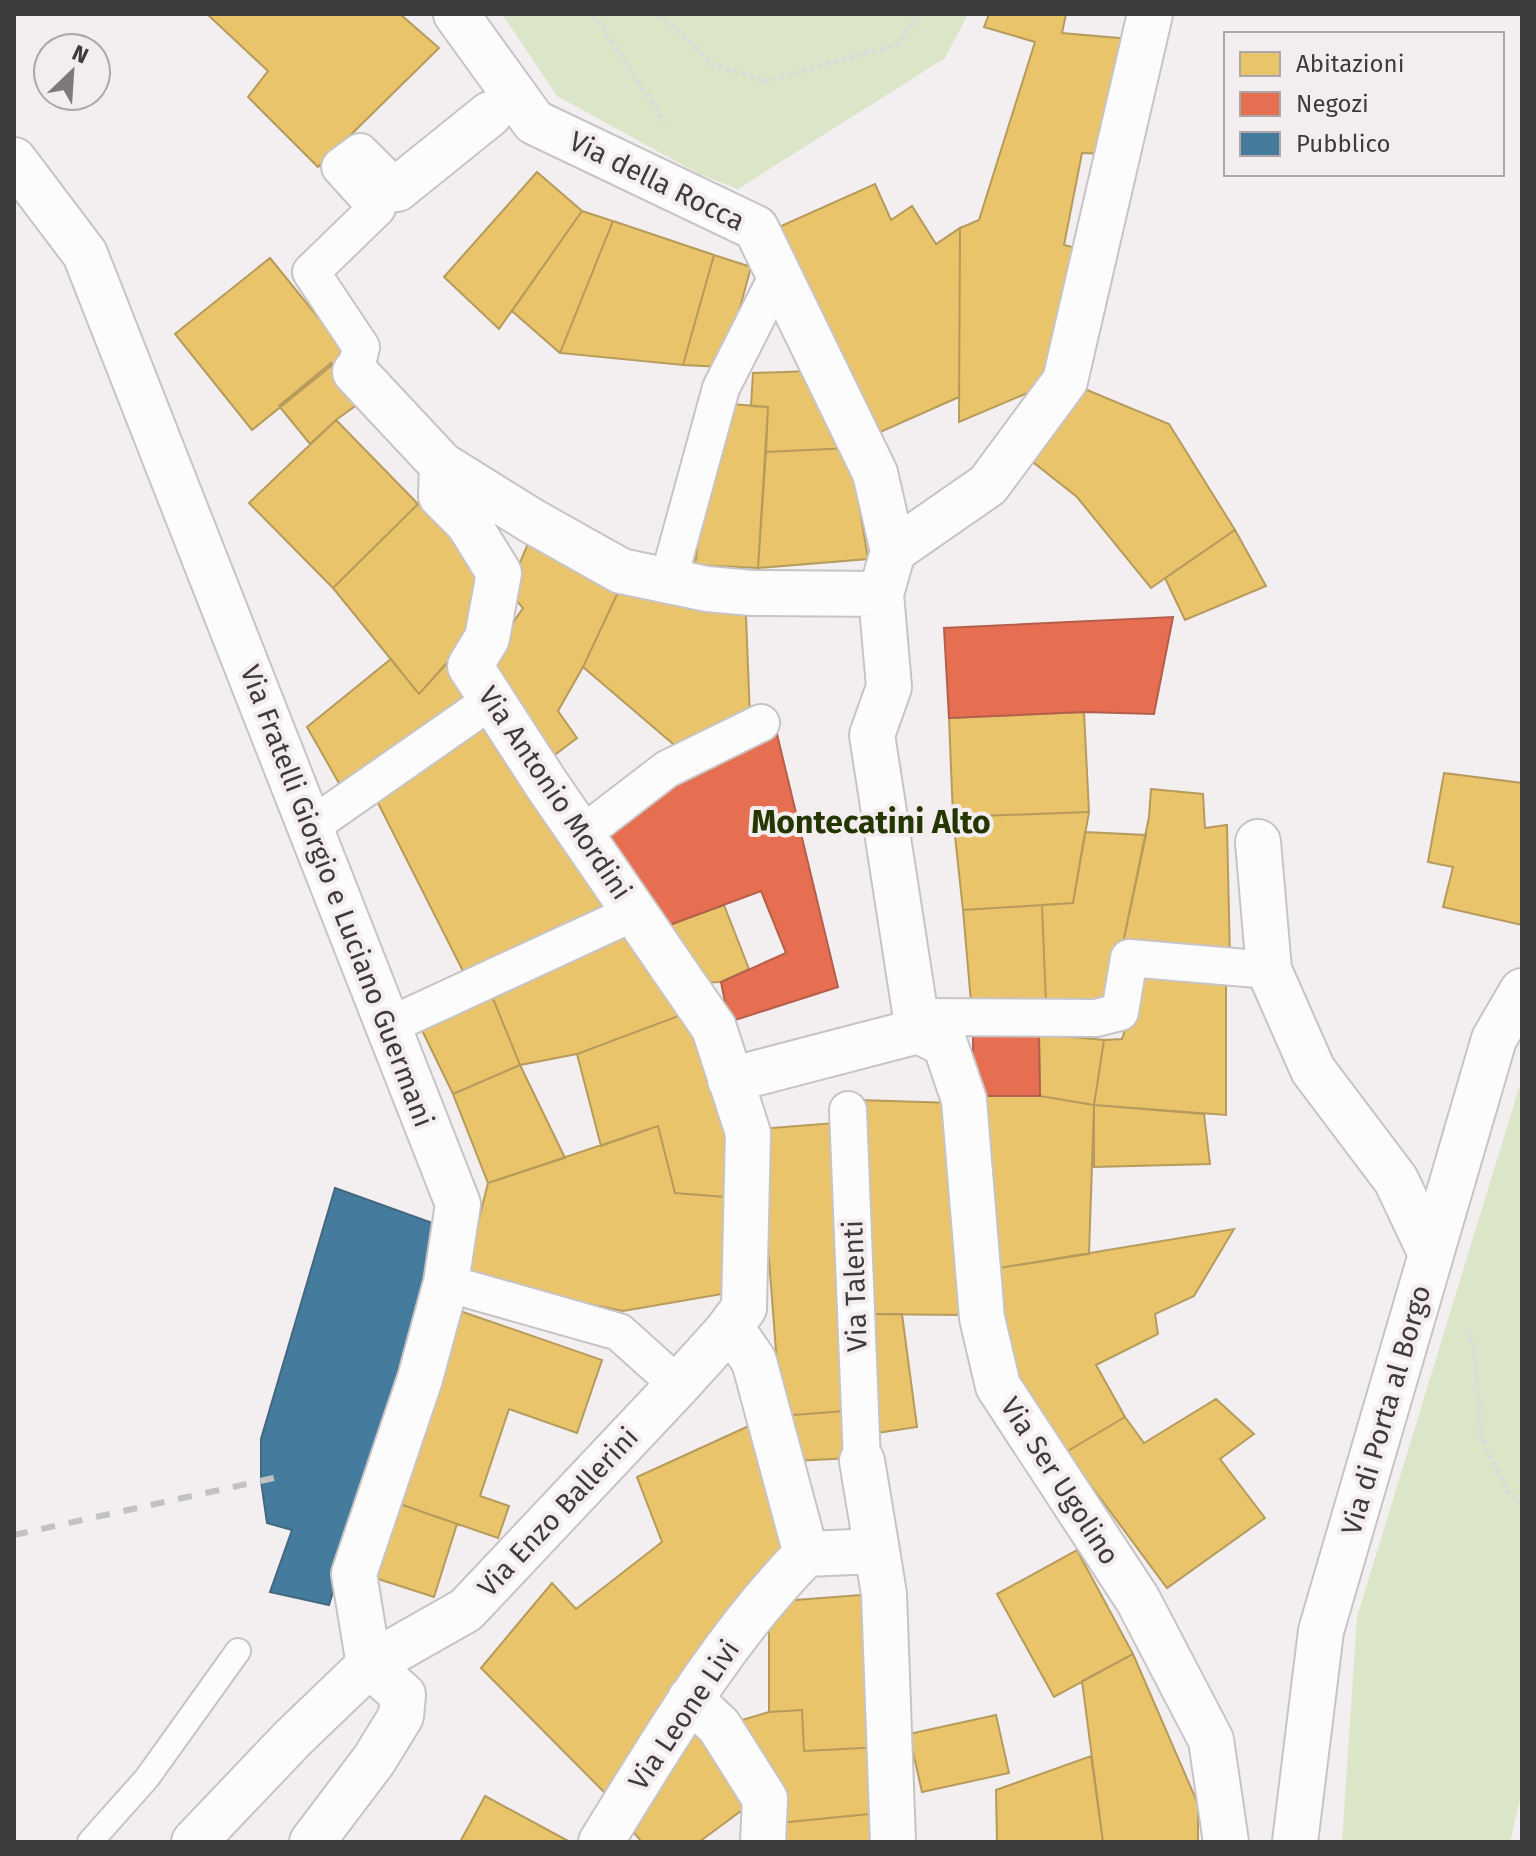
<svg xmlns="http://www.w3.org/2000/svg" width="1536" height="1856" font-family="'Fira Sans',sans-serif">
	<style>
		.green { fill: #dae6c7 }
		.homes { fill: #e9c46a; stroke: #b69b5c; stroke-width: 2 }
		.shops { fill: #e76f51; stroke: #b45f4b; stroke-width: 2 }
		.public { fill: #457b9d; stroke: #436880; stroke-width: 2 }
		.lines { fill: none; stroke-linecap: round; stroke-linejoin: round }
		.service-casing { stroke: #c8c4c5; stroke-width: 28 }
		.pedestrian-casing { stroke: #c8c4c5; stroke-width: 40 }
		.minor-casing { stroke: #c8c4c5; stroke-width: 48 }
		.tertiary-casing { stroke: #c8c4c5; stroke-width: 48 }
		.path { stroke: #dbdadb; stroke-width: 5; stroke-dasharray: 4 4; stroke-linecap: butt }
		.service { stroke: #fdfcfd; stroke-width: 24 }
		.pedestrian { stroke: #fdfcfd; stroke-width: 36 }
		.minor { stroke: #fdfcfd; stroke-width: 44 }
		.tertiary { stroke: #fdfcfd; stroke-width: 44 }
		.rail { stroke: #c3c2c3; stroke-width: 6; stroke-dasharray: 14 14; stroke-linecap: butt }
		.labels { text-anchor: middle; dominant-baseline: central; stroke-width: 8; stroke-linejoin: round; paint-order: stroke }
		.street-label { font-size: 28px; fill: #3e3b3c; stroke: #f4edef }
		.quarter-label { font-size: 32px; font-weight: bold; fill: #243701; stroke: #f4edef }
	</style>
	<rect width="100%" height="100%" fill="#f3eef0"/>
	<path class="green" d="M 502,14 L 968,14 L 945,58 L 738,189 L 699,174 L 557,96 Z
		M 1522,1078 L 1522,1791 L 1510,1842 L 1342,1842 L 1357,1617 Z"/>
	<path class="homes" d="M 207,14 L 400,14 L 439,48 L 318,167 L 248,97 L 268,71 Z
		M 989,14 L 1066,14 L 1062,33 L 1130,39 L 1109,154 L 1082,153 L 1064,245 L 1084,250 L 1051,383 L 959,422 L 960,228 L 979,220 L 1035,42 L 984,27 Z
		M 537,172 L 582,211 L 499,329 L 444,277 Z
		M 875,184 L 891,220 L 912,206 L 936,244 L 960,228 L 959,397 L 869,437 L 770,231 Z
		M 582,211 L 613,221 L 560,353 L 512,311 Z
		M 613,221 L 714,255 L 683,365 L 560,353 Z
		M 714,255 L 751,267 L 724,367 L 683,365 Z
		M 270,258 L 347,353 L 252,430 L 175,334 Z
		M 331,363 L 362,401 L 336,420 L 310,444 L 279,406 Z
		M 810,371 L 850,448 L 766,452 L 768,407 L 751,406 L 753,373 Z
		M 1075,385 L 1169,424 L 1235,530 L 1151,588 L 1077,497 L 1024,455 Z
		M 721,403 L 768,407 L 758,568 L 695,565 L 711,443 Z
		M 336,420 L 418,504 L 333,588 L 249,503 Z
		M 850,448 L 868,559 L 758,568 L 766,452 Z
		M 418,504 L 474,552 L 480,627 L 419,694 L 333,588 Z
		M 1235,530 L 1266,586 L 1185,620 L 1165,578 Z
		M 529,541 L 621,586 L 583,667 L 558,711 L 577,738 L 548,760 L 485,664 L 523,608 L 508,591 Z
		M 621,586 L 746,616 L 750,718 L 686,755 L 583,667 Z
		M 451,658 L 476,698 L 348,799 L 307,727 L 391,659 L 419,694 Z
		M 1084,712 L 1089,812 L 953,817 L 949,718 Z
		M 486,714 L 615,910 L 470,985 L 375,797 Z
		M 1444,773 L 1522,783 L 1522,925 L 1443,907 L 1453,867 L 1428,862 Z
		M 1151,789 L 1203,794 L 1205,828 L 1227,825 L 1230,960 L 1122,948 L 1149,817 Z
		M 1089,812 L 1073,903 L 963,910 L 953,817 Z
		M 1085,832 L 1146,835 L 1122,948 L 1105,1003 L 1046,1004 L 1042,905 L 1073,903 Z
		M 724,905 L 749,969 L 721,982 L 696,983 L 664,927 Z
		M 1042,905 L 1046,1004 L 971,1002 L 963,910 Z
		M 629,932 L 689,1012 L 577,1054 L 520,1065 L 492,996 Z
		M 1145,967 L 1226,976 L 1226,1115 L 1094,1105 L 1104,1040 L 1122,1039 Z
		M 492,996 L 520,1065 L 453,1094 L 417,1020 Z
		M 689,1012 L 734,1141 L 725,1197 L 675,1193 L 658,1126 L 601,1146 L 577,1054 Z
		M 1039,1034 L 1104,1040 L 1094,1105 L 1040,1096 Z
		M 520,1065 L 565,1158 L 488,1183 L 453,1094 Z
		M 973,1096 L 1040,1096 L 1094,1105 L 1089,1254 L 993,1269 Z
		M 859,1100 L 954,1103 L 961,1315 L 862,1314 Z
		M 1094,1105 L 1204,1114 L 1210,1164 L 1094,1167 Z
		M 835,1123 L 858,1410 L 781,1416 L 759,1129 Z
		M 658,1126 L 675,1193 L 725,1197 L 728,1293 L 623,1311 L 464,1279 L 488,1183 Z
		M 1234,1229 L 1194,1296 L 1155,1314 L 1158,1334 L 1096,1365 L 1125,1417 L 1066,1452 L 1012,1379 L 993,1269 Z
		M 460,1311 L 602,1360 L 577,1433 L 509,1409 L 480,1496 L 509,1506 L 498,1538 L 394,1502 Z
		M 862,1314 L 902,1314 L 917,1427 L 870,1434 Z
		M 1216,1399 L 1254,1434 L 1220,1459 L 1265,1518 L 1167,1588 L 1066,1452 L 1125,1417 L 1144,1443 Z
		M 858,1410 L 853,1458 L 793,1461 L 781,1416 Z
		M 751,1425 L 791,1551 L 605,1793 L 481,1668 L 552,1583 L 576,1609 L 662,1542 L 637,1477 Z
		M 394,1502 L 457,1524 L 434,1597 L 375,1578 Z
		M 1077,1550 L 1133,1654 L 1054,1697 L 997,1594 Z
		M 874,1594 L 882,1747 L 804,1751 L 802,1710 L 769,1712 L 769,1602 Z
		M 1133,1654 L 1198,1804 L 1198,1842 L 1103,1842 L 1082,1681 Z
		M 802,1710 L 804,1751 L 882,1747 L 879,1813 L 779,1823 L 732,1723 L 769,1712 Z
		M 996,1715 L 1009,1773 L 922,1792 L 909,1734 Z
		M 691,1720 L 753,1802 L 699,1842 L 642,1842 L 626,1824 Z
		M 1091,1756 L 1103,1842 L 997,1842 L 996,1790 Z
		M 485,1796 L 570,1842 L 460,1842 Z
		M 879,1813 L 878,1842 L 781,1842 L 779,1823 Z"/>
	<path class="shops" d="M 1173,617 L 1154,714 L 1084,712 L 949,718 L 944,628 Z
		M 776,730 L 838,987 L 729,1022 L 721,982 L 786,953 L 761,891 L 664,927 L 601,840 L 691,767 Z
		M 1039,1034 L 1040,1096 L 973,1096 L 973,1035 Z"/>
	<path class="public" d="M 335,1188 L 441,1226 L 329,1605 L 270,1592 L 292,1530 L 267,1523 L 261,1481 L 261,1439 Z"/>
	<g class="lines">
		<g class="service-casing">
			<path id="service" d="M 90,1842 L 147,1778 L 238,1651"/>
		</g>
		<g class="pedestrian-casing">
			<path id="pedestrian" d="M 355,372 L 361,347 L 311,272 L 377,208 L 340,167 L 360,152 L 397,189
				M 668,581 L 721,388 L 779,273
				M 310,827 L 492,700
				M 581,835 L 667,769 L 761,723
				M 916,1017 L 1096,1018 L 1120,1012 L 1129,958 L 1269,970
				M 388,1026 L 635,912
				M 848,1110 L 862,1461
				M 446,1283 L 619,1332 L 678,1385"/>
		</g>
		<g class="minor-casing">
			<path id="minor" d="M 456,14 L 534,122 L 756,228 L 875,473 L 893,551 L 881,594
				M 14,160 L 85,254 L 458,1204 L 446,1283 L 420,1379 L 354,1574 L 369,1665
				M 397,189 L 490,114
				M 355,372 L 442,465 L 532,521 L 621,571 L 707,589 L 752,593 L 881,594 L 889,687 L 872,735 L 918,1031 L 730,1080
				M 893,551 L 988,485 L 1065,381 L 1150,14
				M 1258,842 L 1269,970 L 1313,1070 L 1396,1180 L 1431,1254
				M 918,1031 L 945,1044 L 964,1100 L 982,1318 L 998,1386 L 1138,1600 L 1211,1740 L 1226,1842
				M 877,1551 L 884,1594 L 893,1842
				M 806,1554 L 877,1551 L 862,1461
				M 369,1665 L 466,1610 L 678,1385 L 726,1332 L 744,1308 L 748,1133 L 714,1028 L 545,782 L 470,666 L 487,638 L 499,573 L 468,523 L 441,496 L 442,465
				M 690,1699 L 719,1726 L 765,1799 L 763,1842
				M 312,1842 L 374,1760 L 401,1716 L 403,1695 L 369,1665
				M 601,1842 C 663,1742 723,1638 806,1554 L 754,1361 L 741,1342 L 726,1332
				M 1295,1842 L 1321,1631 L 1494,1039 L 1522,991"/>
		</g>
		<g class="tertiary-casing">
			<path id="tertiary" d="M 194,1842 L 293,1738 L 369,1665"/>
		</g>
		<path class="path" d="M 593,14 L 665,122
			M 659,14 L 713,65 L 768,81 L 897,44 L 921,14
			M 1466,1331 L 1474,1347 L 1481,1435 L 1508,1492 L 1522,1503"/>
		<use href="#service" class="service"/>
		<use href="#pedestrian" class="pedestrian"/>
		<use href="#minor" class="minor"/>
		<use href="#tertiary" class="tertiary"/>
		<path class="rail" d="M 14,1535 L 283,1476"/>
	</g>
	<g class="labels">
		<g class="street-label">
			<text transform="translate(657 181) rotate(26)">Via della Rocca</text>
			<text transform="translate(555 793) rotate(56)">Via Antonio Mordini</text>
			<text transform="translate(337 896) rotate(69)">Via Fratelli Giorgio e Luciano Guermani</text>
			<text transform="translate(855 1286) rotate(-92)">Via Talenti</text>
			<text transform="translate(1386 1410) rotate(-74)">Via di Porta al Borgo</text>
			<text transform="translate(1060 1481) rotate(57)">Via Ser Ugolino</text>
			<text transform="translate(558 1512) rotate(-47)">Via Enzo Ballerini</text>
			<text transform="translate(684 1715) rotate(-56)">Via Leone Livi</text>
		</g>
		<g class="quarter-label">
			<text x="871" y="822">Montecatini Alto</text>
		</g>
	</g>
	<rect width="1536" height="1856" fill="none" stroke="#3e3b3c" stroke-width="32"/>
	<rect x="1224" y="32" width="280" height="144" fill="#f4edef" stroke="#aba6a7" stroke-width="2"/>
	<rect x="1240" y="52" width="40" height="24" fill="#e9c46a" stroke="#aba6a7" stroke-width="2"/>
	<text x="1296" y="72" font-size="24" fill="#3e3b3c">Abitazioni</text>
	<rect x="1240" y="92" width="40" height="24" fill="#e76f51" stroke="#aba6a7" stroke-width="2"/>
	<text x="1296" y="112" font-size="24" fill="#3e3b3c">Negozi</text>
	<rect x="1240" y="132" width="40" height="24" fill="#457b9d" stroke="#aba6a7" stroke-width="2"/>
	<text x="1296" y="152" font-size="24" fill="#3e3b3c">Pubblico</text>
	<g transform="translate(72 72) rotate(25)"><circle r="38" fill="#f4edef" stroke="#aba6a7" stroke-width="2"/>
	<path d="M0-6L14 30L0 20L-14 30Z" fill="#7d7a7b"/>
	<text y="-12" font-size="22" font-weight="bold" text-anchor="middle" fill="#3e3b3c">N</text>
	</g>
</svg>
